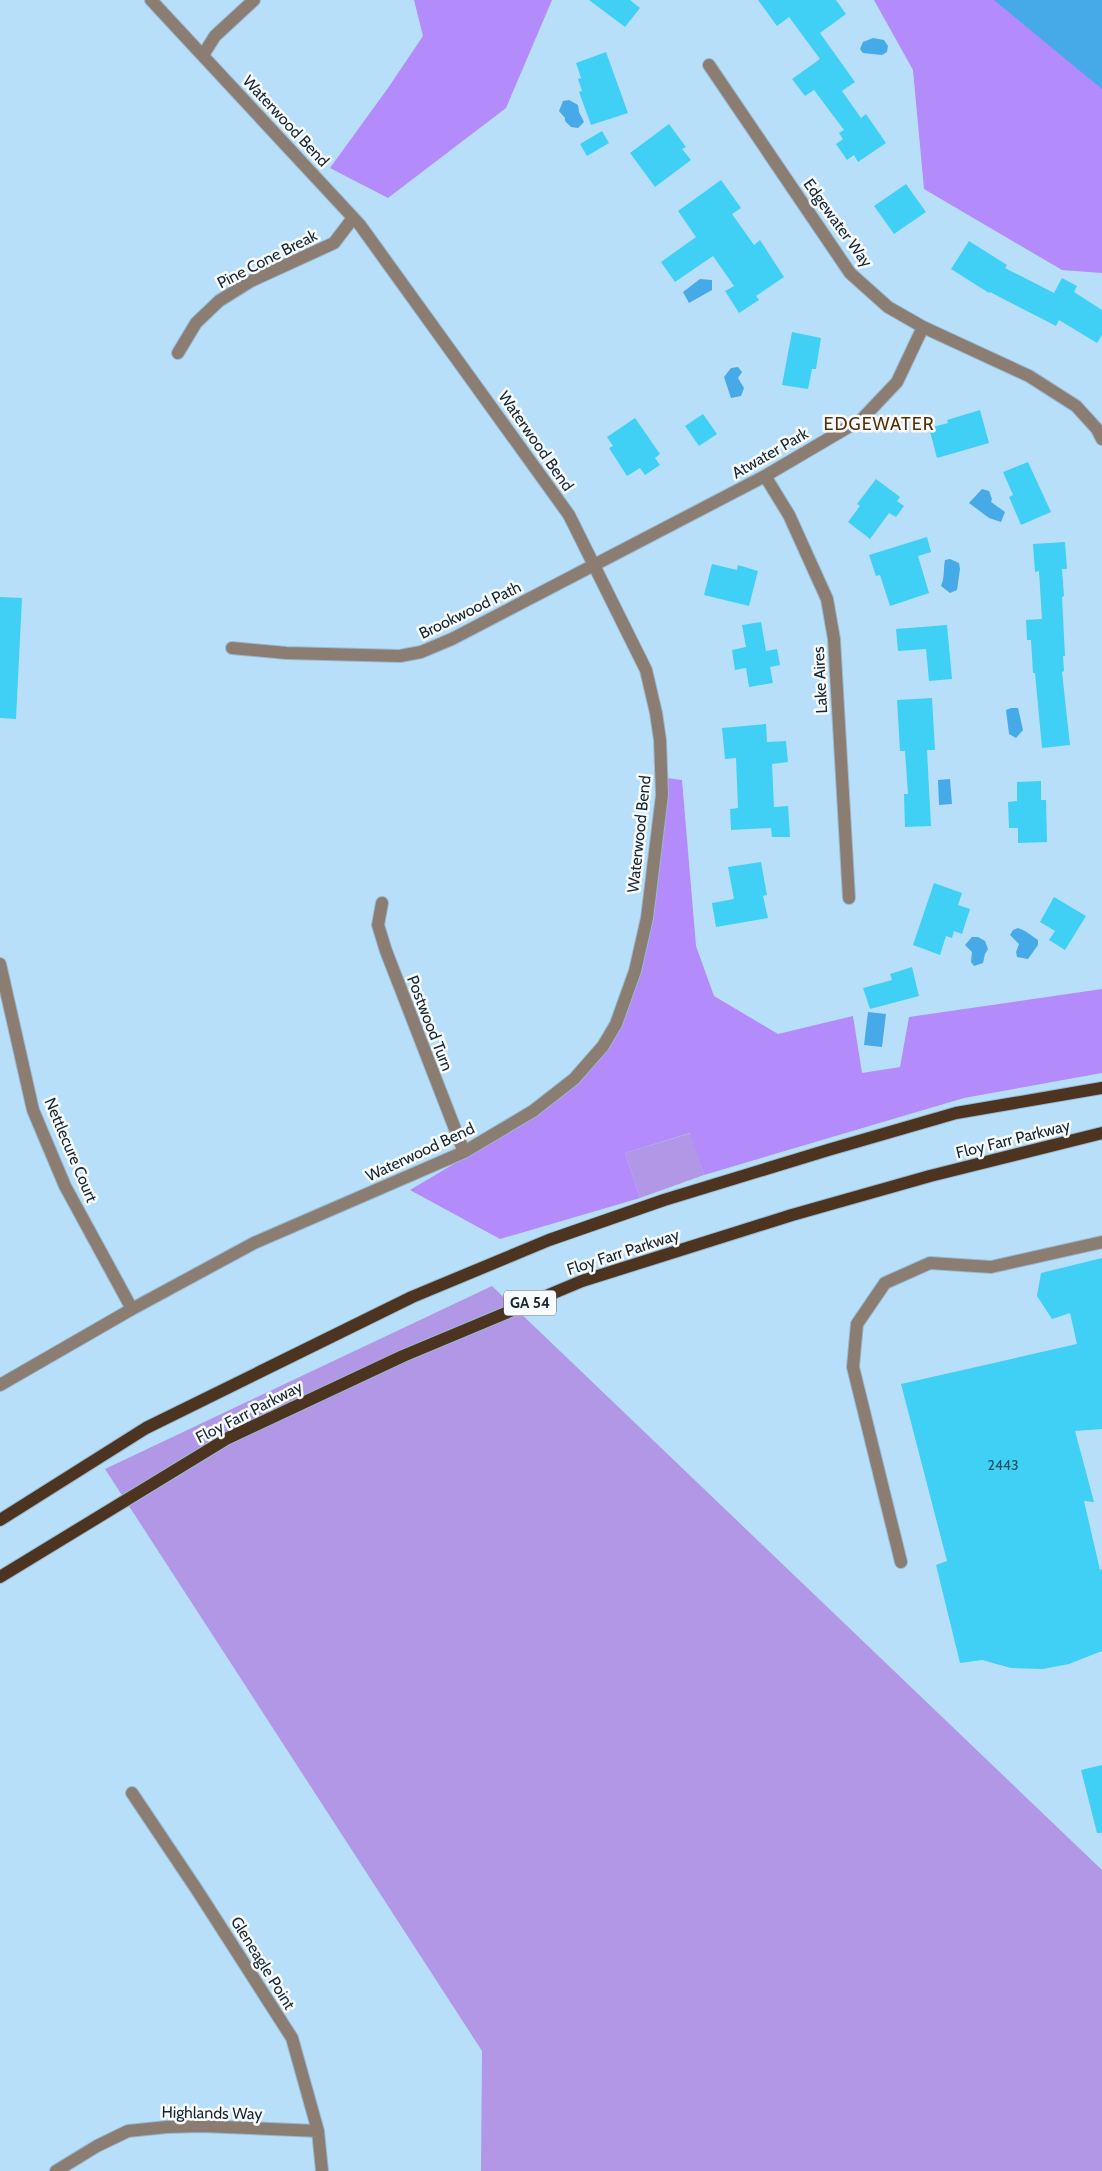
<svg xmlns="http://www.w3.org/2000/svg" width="1102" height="2171" font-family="Cabin,sans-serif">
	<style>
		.green { fill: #b197e5 }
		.forest { fill: #b38bfa }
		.water { fill: #45aae7 }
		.building { fill: #40d0f5 }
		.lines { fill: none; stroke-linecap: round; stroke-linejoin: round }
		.minor-casing { stroke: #98bad2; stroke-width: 14 }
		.major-casing { stroke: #98bad2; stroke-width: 14 }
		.minor { stroke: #8c7d72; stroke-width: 12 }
		.major { stroke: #4c3420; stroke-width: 12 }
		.labels { text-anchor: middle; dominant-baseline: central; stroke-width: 5; stroke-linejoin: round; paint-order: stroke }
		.number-label { font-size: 14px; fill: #225162 }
		.shield { fill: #f7fbfd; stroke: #5b676e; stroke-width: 1 }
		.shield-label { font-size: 15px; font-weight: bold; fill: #182731 }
		.street-label { font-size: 16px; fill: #182731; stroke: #f7fbfd }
		.neighbourhood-label { font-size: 18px; letter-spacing: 1px; fill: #582e03; stroke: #f7fbfd }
	</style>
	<rect width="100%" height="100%" fill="#b8dffa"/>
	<path class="green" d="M 691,1133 L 704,1175 L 640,1198 L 625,1153 Z
		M 492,1286 L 1102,1870 L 1102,2171 L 481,2171 L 482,2051 L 105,1469 Z"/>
	<path class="forest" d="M 414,0 L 552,0 L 506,108 L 388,198 L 330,168 L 388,88 L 423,36 Z
		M 874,0 L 1038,0 L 1102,53 L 1102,273 L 1062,270 L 924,189 L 913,70 Z
		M 667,778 L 682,780 L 696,946 L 714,996 L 778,1034 L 853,1016 L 862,1073 L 900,1067 L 909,1017 L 1102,989 L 1102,1073 L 964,1098 L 704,1175 L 690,1133 L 625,1153 L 640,1198 L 500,1239 L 410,1190 L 548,1108 L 607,1050 L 648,941 Z"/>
	<path class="water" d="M 994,0 L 1102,0 L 1102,89 Z
		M 873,38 L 884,40 L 888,46 L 887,52 L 882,55 L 863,53 L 860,49 L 863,42 Z
		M 569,100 L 578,105 L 579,112 L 584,122 L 578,128 L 571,127 L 565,121 L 565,118 L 559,111 L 563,101 Z
		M 700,279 L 712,280 L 712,290 L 689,303 L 683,292 Z
		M 738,367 L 742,372 L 738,378 L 744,388 L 741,396 L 731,398 L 724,377 L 731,368 Z
		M 982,489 L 989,491 L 992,499 L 991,502 L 1005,512 L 1001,522 L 989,518 L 969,503 Z
		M 950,559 L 959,563 L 960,569 L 957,590 L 950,593 L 941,586 C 945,577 943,570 945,560 Z
		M 1011,708 L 1018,708 L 1023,730 L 1016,738 L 1009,734 L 1006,710 Z
		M 950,779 L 952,804 L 939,805 L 938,780 Z
		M 1018,928 C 1025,930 1032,936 1038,940 L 1038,945 L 1028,959 L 1017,957 L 1016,952 L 1019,944 L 1010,935 L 1013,930 Z
		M 972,937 L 978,937 L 985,941 L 988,949 L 985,954 L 983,963 L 974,966 L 971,962 L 972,952 L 965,945 Z
		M 868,1012 L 886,1014 L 882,1047 L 864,1045 Z"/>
	<path class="building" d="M 589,0 L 630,0 L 640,8 L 625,27 Z
		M 758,0 L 836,0 L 846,14 L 820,33 L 855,82 L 842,91 L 861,118 L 866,114 L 886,143 L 858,162 L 854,155 L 847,160 L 836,144 L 843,139 L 839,133 L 844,130 L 814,90 L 805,96 L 792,79 L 820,59 L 789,17 L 777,26 Z
		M 606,52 L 628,113 L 591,125 L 579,92 L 582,91 L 578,79 L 581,78 L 576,63 Z
		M 669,124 L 686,147 L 682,149 L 691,160 L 655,187 L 630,153 Z
		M 602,131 L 609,143 L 587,156 L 580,144 Z
		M 721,180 L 741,208 L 732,214 L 754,245 L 760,240 L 784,277 L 756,296 L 759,300 L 739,313 L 725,291 L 734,286 L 713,256 L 675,282 L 661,262 L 696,237 L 678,211 Z
		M 906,184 L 926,212 L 894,234 L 874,206 Z
		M 969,241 L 1007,265 L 1005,268 L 1054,293 L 1062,278 L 1077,286 L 1074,292 L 1102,310 L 1102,335 L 1097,343 L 1059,320 L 1056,326 L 990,292 L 989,293 L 951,269 Z
		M 792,332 L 821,338 L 816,369 L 812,369 L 808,389 L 782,385 Z
		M 980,410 L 989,443 L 937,458 L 929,428 L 948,423 L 947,420 Z
		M 703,414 L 717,434 L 699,446 L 685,426 Z
		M 635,418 L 660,454 L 655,458 L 660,465 L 645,475 L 640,468 L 627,476 L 609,448 L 613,446 L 607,437 Z
		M 1028,462 L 1051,512 L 1021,525 L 1009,497 L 1013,495 L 1003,472 Z
		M 876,479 L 900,497 L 897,501 L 904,506 L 896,517 L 889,513 L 870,539 L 848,522 L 860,506 L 857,504 Z
		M 927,537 L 931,552 L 918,556 L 929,593 L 890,606 L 880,575 L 876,576 L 869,555 Z
		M 1065,542 L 1067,569 L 1062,569 L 1064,596 L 1062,597 L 1065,656 L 1063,656 L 1064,671 L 1062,672 L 1070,745 L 1042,748 L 1035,673 L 1033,673 L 1031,640 L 1027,640 L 1026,620 L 1042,619 L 1039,571 L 1035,572 L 1033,544 Z
		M 712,564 L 737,570 L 738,565 L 758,571 L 749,606 L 704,595 Z
		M 0,597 L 22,598 L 16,719 L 0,718 Z
		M 761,622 L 766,651 L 777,649 L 780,665 L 770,667 L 773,683 L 749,687 L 746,668 L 735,670 L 732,650 L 746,647 L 742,625 Z
		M 947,625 L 952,679 L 929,681 L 926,649 L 898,651 L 896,629 Z
		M 932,698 L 935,750 L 927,750 L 931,826 L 905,827 L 904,794 L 908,794 L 905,751 L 900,751 L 897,700 Z
		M 766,724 L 767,742 L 786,741 L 788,762 L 772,764 L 774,807 L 788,806 L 790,837 L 772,837 L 771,828 L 731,830 L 730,809 L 738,808 L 736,758 L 725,759 L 722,728 Z
		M 1041,781 L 1041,800 L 1046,800 L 1047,842 L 1018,843 L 1018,828 L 1009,828 L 1008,802 L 1017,801 L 1017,782 Z
		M 761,862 L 767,895 L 763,896 L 768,918 L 716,927 L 712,903 L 734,899 L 728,867 Z
		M 934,883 L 962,893 L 958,905 L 970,909 L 962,934 L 954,931 L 952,938 L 946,936 L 940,955 L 913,945 Z
		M 1054,897 L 1086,916 L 1065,950 L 1049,940 L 1055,931 L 1040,922 Z
		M 912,967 L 919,996 L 870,1009 L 863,988 L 892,980 L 890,974 Z
		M 1102,1258 L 1102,1429 L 1075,1431 L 1094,1502 L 1084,1501 L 1100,1570 L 1102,1569 L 1102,1651 L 1069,1664 L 1043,1669 L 1011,1668 L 982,1660 L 960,1663 L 936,1565 L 947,1561 L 901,1384 L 1077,1344 L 1070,1313 L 1052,1319 L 1037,1296 L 1041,1273 Z
		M 1102,1765 L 1102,1833 L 1097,1833 L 1081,1770 Z"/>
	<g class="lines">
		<g class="minor-casing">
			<path id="minor" d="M 203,55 L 215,36 L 254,0
				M 709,65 L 850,273 L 888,307 L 923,327 L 1029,376 L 1076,406 L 1097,429 L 1102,439
				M 178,353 L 196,323 L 219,301 L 251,281 L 334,243 L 353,218
				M 765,476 L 789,515 L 827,599 L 834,639 L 849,898
				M 232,648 L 286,653 L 400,656 L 421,652 L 452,639 L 765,476 L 862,419 L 897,382 L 923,327
				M 382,903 L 378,925 L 386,951 L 464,1152
				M 0,964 L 33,1110 L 65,1186 L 132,1309
				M 0,1385 L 132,1309 L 254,1243 L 464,1152 L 533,1111 L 574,1079 L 603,1046 L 616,1024 L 635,971 L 647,918 L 662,795 L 660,740 L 656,713 L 646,670 L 569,515 L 360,225 L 151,0
				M 901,1562 L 853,1367 L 857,1324 L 885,1283 L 930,1263 L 991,1267 L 1102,1242
				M 132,1793 L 197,1890 L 292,2038 L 318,2131 L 322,2171
				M 56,2171 L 97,2146 L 128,2131 L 167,2127 L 201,2126 L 318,2131"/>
		</g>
		<g class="major-casing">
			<path id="major" d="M 0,1520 L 146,1428 L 412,1297 L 549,1240 L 664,1200 L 828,1150 L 956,1113 L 1102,1088
				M 0,1577 L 228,1438 L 403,1356 L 582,1281 L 792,1215 L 930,1176 L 1102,1133"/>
		</g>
		<use href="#minor" class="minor"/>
		<use href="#major" class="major"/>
	</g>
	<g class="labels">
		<g class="number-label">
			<text x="1003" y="1465">2443</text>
		</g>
		<rect class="shield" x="504" y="1290.5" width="52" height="25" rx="4"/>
		<g class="shield-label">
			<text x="530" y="1303">GA 54</text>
		</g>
		<g class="street-label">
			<text transform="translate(286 121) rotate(47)">Waterwood Bend</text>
			<text transform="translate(838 223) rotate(54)">Edgewater Way</text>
			<text transform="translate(267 259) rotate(-27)">Pine Cone Break</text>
			<text transform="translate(536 441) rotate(55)">Waterwood Bend</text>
			<text transform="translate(770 453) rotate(-30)">Atwater Park</text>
			<text transform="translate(470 610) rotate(-26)">Brookwood Path</text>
			<text transform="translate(820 680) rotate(-93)">Lake Aires</text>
			<text transform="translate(639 834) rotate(-84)">Waterwood Bend</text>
			<text transform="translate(430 1023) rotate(69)">Postwood Turn</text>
			<text transform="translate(1013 1139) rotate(-14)">Floy Farr Parkway</text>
			<text transform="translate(71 1150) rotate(67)">Nettlecure Court</text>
			<text transform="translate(420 1152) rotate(-25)">Waterwood Bend</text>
			<text transform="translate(623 1252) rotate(-18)">Floy Farr Parkway</text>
			<text transform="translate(249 1412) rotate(-27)">Floy Farr Parkway</text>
			<text transform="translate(263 1963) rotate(58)">Gleneagle Point</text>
			<text transform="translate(212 2113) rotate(1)">Highlands Way</text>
		</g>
		<g class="neighbourhood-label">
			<text x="879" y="424">EDGEWATER</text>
		</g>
	</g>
</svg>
